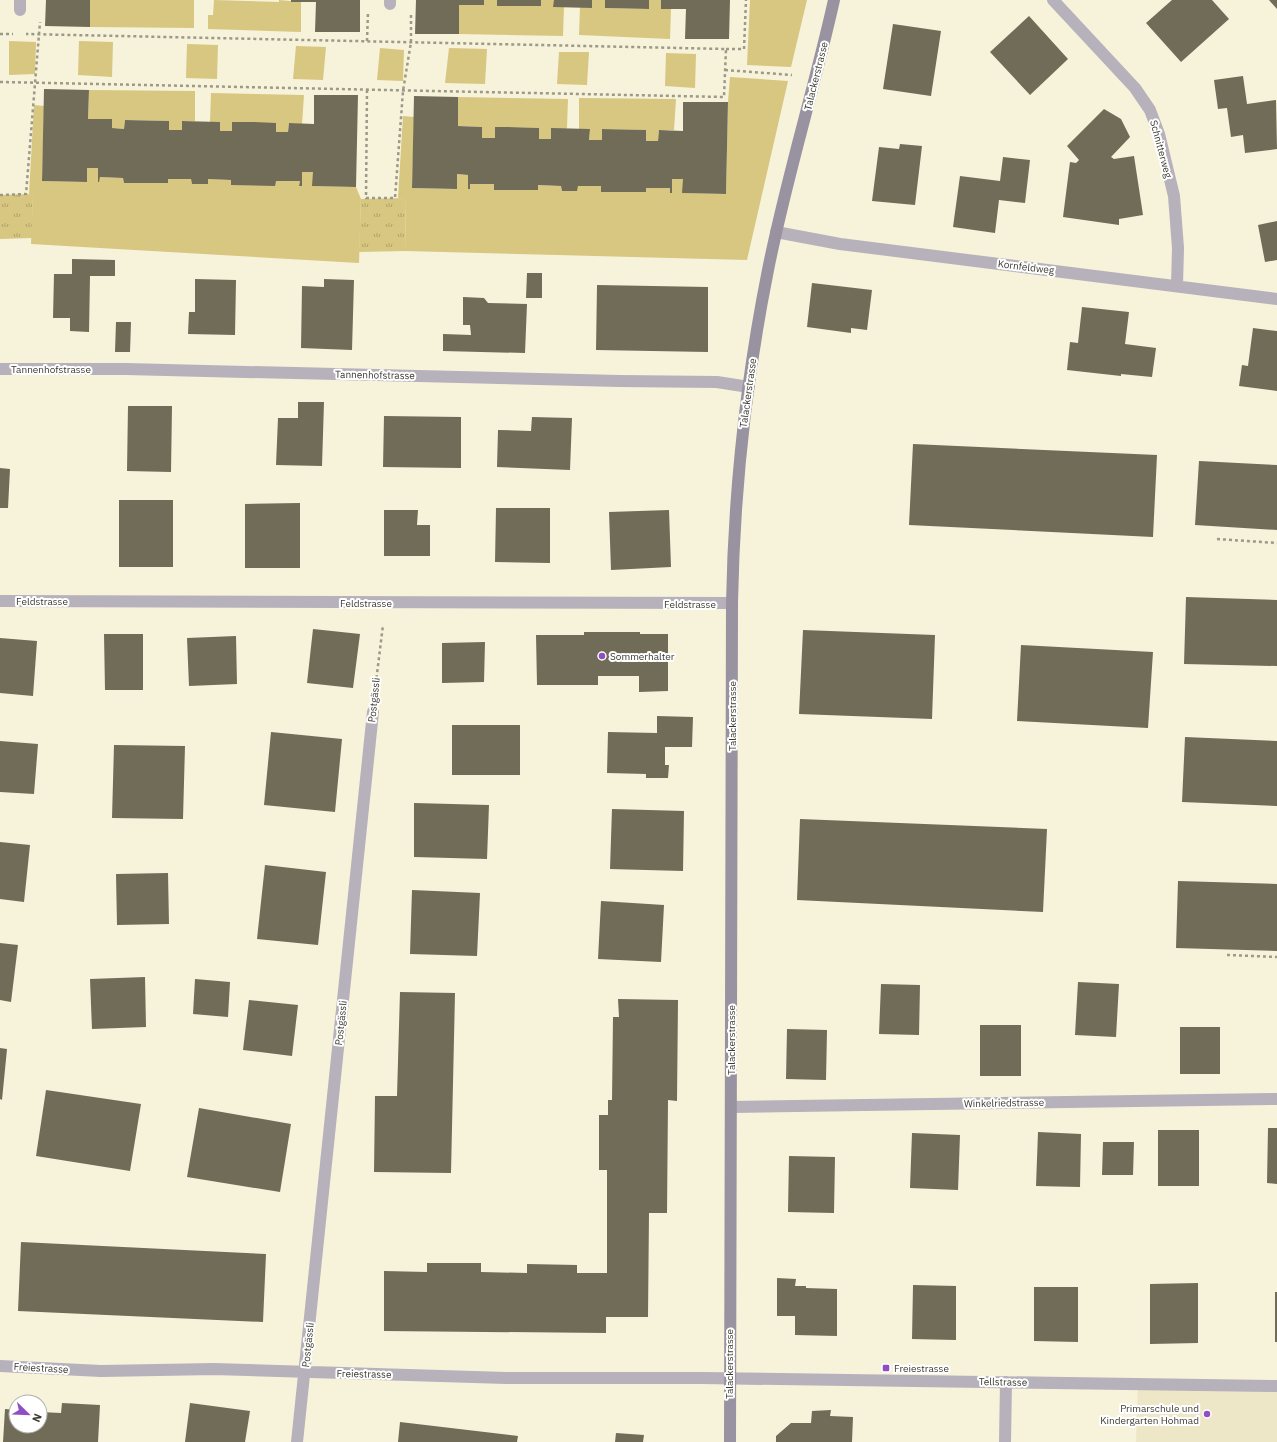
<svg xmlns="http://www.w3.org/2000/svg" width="1277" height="1442" font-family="'IBM Plex Sans',sans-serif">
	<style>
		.built { fill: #ede7c8 }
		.grass { fill: url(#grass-tufts) }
		.garden { fill: #d7c780 }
		.building { fill: #706c57 }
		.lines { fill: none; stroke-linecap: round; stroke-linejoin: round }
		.path { stroke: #9c9988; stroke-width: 2.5; stroke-dasharray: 3 3; stroke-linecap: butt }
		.lane { stroke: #b6b1bb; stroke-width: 12 }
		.street { stroke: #b6b1bb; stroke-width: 12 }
		.secondary { stroke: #9992a0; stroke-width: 12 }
		.poi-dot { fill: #914ec3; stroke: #fff; stroke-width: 1.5 }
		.labels { text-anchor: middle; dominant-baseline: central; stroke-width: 4; stroke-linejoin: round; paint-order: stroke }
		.street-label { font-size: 10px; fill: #3b3930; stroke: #fff }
		.poi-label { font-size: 10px; fill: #3b3930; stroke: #fff; text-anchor: start }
	</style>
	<defs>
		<pattern id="grass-tufts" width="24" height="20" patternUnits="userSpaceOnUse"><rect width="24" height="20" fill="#d7c780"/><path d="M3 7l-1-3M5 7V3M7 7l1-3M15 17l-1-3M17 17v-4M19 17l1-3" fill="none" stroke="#b0a369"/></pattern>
	</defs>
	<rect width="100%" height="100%" fill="#f7f2da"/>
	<path class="built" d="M 1138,1385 L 1277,1386 L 1277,1442 L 1136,1442 Z"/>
	<path class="grass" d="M 33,194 L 32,238 L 0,239 L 0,195 Z
		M 406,198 L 405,251 L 359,252 L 361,199 Z"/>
	<path class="garden" d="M 90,0 L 194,0 L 194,28 L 90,27 Z
		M 214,0 L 279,2 L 279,0 L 301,2 L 301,32 L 208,29 L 208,15 L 213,15 Z
		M 484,0 L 497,0 L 497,6 L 541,6 L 541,0 L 554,0 L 554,7 L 564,7 L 563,36 L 459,34 L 459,5 L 484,5 Z
		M 592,0 L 605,0 L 605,8 L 648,9 L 649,0 L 661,0 L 661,9 L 671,9 L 670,39 L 579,35 L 580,7 L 592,8 Z
		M 750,0 L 807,0 L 791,67 L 747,65 Z
		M 9,41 L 36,42 L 35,74 L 9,75 Z
		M 79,41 L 113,42 L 112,77 L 78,75 Z
		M 187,44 L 218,45 L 217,79 L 186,78 Z
		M 296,46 L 326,47 L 323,80 L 293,79 Z
		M 380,48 L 404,50 L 403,81 L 377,80 Z
		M 449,48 L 487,49 L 485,84 L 445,83 Z
		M 559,52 L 589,52 L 587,85 L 557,84 Z
		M 666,53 L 696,54 L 695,88 L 665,86 Z
		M 730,77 L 788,81 L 747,260 L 405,251 L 406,198 L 398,198 L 403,116 L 414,117 L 412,188 L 456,189 L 457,174 L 468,175 L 468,189 L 470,184 L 494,184 L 494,190 L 538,190 L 538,185 L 561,186 L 562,191 L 576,191 L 578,186 L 601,186 L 601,191 L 603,192 L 645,192 L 646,188 L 670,188 L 670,193 L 672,193 L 672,179 L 683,179 L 683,193 L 726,194 L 728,102 Z
		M 89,90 L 195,91 L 195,121 L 182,121 L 182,130 L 169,130 L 169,121 L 125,120 L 124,129 L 112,128 L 112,119 L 88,119 Z
		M 211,93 L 304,95 L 302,124 L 289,123 L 288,132 L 276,132 L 276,123 L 232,131 L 220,131 L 220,122 L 210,122 Z
		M 458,97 L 568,99 L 567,128 L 551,139 L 539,139 L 539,128 L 495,127 L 495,138 L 482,138 L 482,127 L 458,126 Z
		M 579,98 L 676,99 L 674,130 L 659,130 L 658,141 L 646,141 L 646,130 L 602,129 L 602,140 L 589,140 L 590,129 L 579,129 Z
		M 34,105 L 44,106 L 42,181 L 87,182 L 87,168 L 98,168 L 98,182 L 100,177 L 123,178 L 124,183 L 168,183 L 168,179 L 191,179 L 192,184 L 207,184 L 208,179 L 231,180 L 231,185 L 276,181 L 300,181 L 299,186 L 301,186 L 302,172 L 313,172 L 313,186 L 356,187 L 361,199 L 359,263 L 31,244 L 33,194 L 29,194 Z"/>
	<path class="building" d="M 46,0 L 90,0 L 90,27 L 45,26 Z
		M 291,0 L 360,0 L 360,32 L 315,32 L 316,2 L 291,2 Z
		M 416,0 L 484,0 L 484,5 L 459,5 L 459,34 L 415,34 Z
		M 497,0 L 541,0 L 541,6 L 497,6 Z
		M 554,0 L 592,0 L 592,8 L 553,7 Z
		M 605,0 L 649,0 L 649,9 L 605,8 Z
		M 661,0 L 730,0 L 729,39 L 685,39 L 686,9 L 661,9 Z
		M 1172,0 L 1212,0 L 1229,19 L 1181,62 L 1146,23 Z
		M 1269,0 L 1277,0 L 1277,9 Z
		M 1029,16 L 1068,59 L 1030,95 L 990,52 Z
		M 893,24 L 941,31 L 931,96 L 883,89 Z
		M 1243,76 L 1247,104 L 1276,100 L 1277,149 L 1245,153 L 1243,135 L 1231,137 L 1227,108 L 1218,109 L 1214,80 Z
		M 44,89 L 89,90 L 88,119 L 112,119 L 112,128 L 124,129 L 125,120 L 169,121 L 169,130 L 182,130 L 182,121 L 220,122 L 220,131 L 232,131 L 232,122 L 254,122 L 276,123 L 276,132 L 288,132 L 289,123 L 314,124 L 314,95 L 358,95 L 356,187 L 312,186 L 313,172 L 302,172 L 302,186 L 299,186 L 300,181 L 276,181 L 275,186 L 231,185 L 231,180 L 208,179 L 208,184 L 192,184 L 191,179 L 168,179 L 168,183 L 124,183 L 123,178 L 100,177 L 99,182 L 98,182 L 98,168 L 87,168 L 87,182 L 42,181 Z
		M 414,96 L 458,97 L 458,126 L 482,127 L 482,138 L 495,138 L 495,127 L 506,127 L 539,128 L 539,139 L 551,139 L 551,128 L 590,129 L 589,140 L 602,140 L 602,129 L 646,130 L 646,141 L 658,141 L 659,130 L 683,131 L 683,102 L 728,102 L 726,194 L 682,193 L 683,179 L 672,179 L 672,193 L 670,193 L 670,188 L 646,188 L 646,192 L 601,192 L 601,186 L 578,186 L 577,191 L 562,191 L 561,186 L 538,185 L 538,190 L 494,190 L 494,184 L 470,184 L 470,189 L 468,189 L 468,175 L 457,174 L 457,189 L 412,188 Z
		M 1104,109 L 1121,119 L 1130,137 L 1111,157 L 1114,159 L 1134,156 L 1143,215 L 1119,219 L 1119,225 L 1063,217 L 1070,162 L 1076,163 L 1079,160 L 1067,146 Z
		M 900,144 L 922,146 L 915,205 L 872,201 L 879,147 L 899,149 Z
		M 1003,157 L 1030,160 L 1025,203 L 999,200 L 995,233 L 953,227 L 960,176 L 1000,181 Z
		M 1277,221 L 1277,260 L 1265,262 L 1258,225 Z
		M 72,259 L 115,260 L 115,276 L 90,276 L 89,332 L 70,331 L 70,318 L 53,318 L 54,274 L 72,274 Z
		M 527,273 L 542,273 L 542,298 L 526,298 Z
		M 195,279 L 236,280 L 235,335 L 188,334 L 189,312 L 195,312 Z
		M 324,279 L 354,280 L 352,350 L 301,348 L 302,286 L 324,287 Z
		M 812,283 L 872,290 L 867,330 L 851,328 L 851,333 L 807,327 Z
		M 597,285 L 708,287 L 708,352 L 596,350 Z
		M 463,297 L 484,298 L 488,303 L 527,304 L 525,353 L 443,351 L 443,334 L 471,335 L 470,325 L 463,325 Z
		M 1082,307 L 1129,312 L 1125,344 L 1156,348 L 1152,377 L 1121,374 L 1121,376 L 1067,370 L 1070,342 L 1078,343 Z
		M 116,322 L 131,322 L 130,352 L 115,352 Z
		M 1253,328 L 1277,331 L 1277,391 L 1239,386 L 1242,365 L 1248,366 Z
		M 298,402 L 324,402 L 322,466 L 276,465 L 278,418 L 298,418 Z
		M 128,406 L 172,406 L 171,472 L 127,471 Z
		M 384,416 L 461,417 L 461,468 L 383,467 Z
		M 532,417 L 572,418 L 570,470 L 497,467 L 498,430 L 531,431 Z
		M 913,444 L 1157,455 L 1153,537 L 909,525 Z
		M 1199,461 L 1277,465 L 1277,530 L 1195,525 Z
		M 0,468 L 10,469 L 8,508 L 0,508 Z
		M 119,500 L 173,500 L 173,567 L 119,567 Z
		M 300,503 L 300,568 L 245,568 L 245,504 Z
		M 496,508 L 550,508 L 550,563 L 495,562 Z
		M 384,510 L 418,510 L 417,525 L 430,525 L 430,556 L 384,556 Z
		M 669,510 L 671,567 L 611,570 L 609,512 Z
		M 1186,597 L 1277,600 L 1277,666 L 1184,664 Z
		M 313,629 L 360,634 L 353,688 L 307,683 Z
		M 803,630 L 935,635 L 932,719 L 799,714 Z
		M 584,632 L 640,632 L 640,634 L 668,634 L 668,691 L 639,692 L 639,676 L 598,676 L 598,685 L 537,685 L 536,635 L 584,635 Z
		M 104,634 L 143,634 L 143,690 L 105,690 Z
		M 236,636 L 237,684 L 189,686 L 187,638 Z
		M 0,638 L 37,641 L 33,696 L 0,693 Z
		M 485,642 L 484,682 L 442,683 L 442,643 Z
		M 1021,645 L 1153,652 L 1148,728 L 1017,721 Z
		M 657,716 L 693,717 L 692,747 L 665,747 L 665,765 L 669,765 L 668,778 L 646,778 L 646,774 L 607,773 L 608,732 L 657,733 Z
		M 452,725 L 520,725 L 520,775 L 452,775 Z
		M 271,732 L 342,739 L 335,812 L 264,805 Z
		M 1185,737 L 1277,741 L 1277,806 L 1182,802 Z
		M 0,741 L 38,744 L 34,794 L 0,792 Z
		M 114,745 L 185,746 L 183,819 L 112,818 Z
		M 414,803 L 489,805 L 487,859 L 414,857 Z
		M 612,809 L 684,811 L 683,871 L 610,869 Z
		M 800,819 L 1047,829 L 1043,912 L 797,900 Z
		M 0,842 L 30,845 L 24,902 L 0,899 Z
		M 265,865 L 326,872 L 318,945 L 257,939 Z
		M 168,873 L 169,924 L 117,925 L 116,874 Z
		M 1178,881 L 1277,884 L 1277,951 L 1176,948 Z
		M 412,890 L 480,893 L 477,956 L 410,954 Z
		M 601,901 L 664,905 L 661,962 L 598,959 Z
		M 0,943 L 18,945 L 11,1002 L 0,1000 Z
		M 145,977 L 146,1027 L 92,1029 L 90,979 Z
		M 195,979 L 230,982 L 228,1017 L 193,1014 Z
		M 1078,982 L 1119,984 L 1116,1037 L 1075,1035 Z
		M 881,984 L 920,985 L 919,1035 L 879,1034 Z
		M 400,992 L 455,993 L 451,1173 L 374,1172 L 375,1096 L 397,1096 Z
		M 618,999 L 678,1000 L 677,1101 L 668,1100 L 667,1213 L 649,1213 L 648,1317 L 606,1317 L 606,1333 L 384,1331 L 384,1271 L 427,1272 L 427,1263 L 481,1263 L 481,1272 L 527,1273 L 527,1264 L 577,1265 L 577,1273 L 607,1273 L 607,1170 L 599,1170 L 599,1115 L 608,1115 L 608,1100 L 612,1100 L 613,1017 L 619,1017 Z
		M 249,1000 L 298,1005 L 292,1056 L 243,1050 Z
		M 980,1025 L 1021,1025 L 1021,1076 L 980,1076 Z
		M 1180,1027 L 1220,1027 L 1220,1074 L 1180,1074 Z
		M 787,1029 L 827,1030 L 826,1080 L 786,1079 Z
		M 0,1048 L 7,1049 L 2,1100 L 0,1099 Z
		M 46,1090 L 141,1104 L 130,1171 L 36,1156 Z
		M 199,1108 L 291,1124 L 280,1192 L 187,1177 Z
		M 1268,1128 L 1277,1128 L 1277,1184 L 1267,1183 Z
		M 1158,1130 L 1199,1130 L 1199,1186 L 1158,1186 Z
		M 1038,1132 L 1081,1134 L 1080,1187 L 1036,1186 Z
		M 912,1133 L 960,1135 L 958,1190 L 910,1188 Z
		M 1103,1142 L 1134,1142 L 1133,1175 L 1102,1175 Z
		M 789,1156 L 835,1157 L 834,1213 L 788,1212 Z
		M 21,1242 L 266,1254 L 263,1322 L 18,1311 Z
		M 777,1278 L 796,1279 L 795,1286 L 806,1286 L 806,1288 L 837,1289 L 837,1336 L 795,1335 L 795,1316 L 777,1316 Z
		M 1198,1283 L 1198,1343 L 1150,1344 L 1150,1284 Z
		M 913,1285 L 956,1286 L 956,1340 L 912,1339 Z
		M 1034,1287 L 1078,1287 L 1078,1342 L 1034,1341 Z
		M 1275,1292 L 1277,1292 L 1277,1342 L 1275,1342 Z
		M 62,1403 L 100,1405 L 98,1442 L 3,1442 L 5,1409 L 16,1410 L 16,1426 L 40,1426 L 40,1412 L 61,1413 Z
		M 190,1403 L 250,1411 L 245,1442 L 185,1442 Z
		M 831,1410 L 830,1416 L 853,1417 L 852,1442 L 776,1442 L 776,1436 L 791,1423 L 811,1423 L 812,1411 Z
		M 400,1422 L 518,1436 L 517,1442 L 398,1442 Z
		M 616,1433 L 644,1435 L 643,1442 L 615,1442 Z"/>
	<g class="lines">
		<path class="path" d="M 0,34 L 13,34
			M 367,41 L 368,12
			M 726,49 L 744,49 L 746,0
			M 725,70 L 792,75
			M 0,82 L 724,97 L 726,49 L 26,34
			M 367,90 L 366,198 L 395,198 L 403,91 L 411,42 L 411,14
			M 0,195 L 26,194 L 40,22
			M 1217,539 L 1277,543
			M 375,690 L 383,625
			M 1227,955 L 1277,957"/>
		<path class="lane" d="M 390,4 L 390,0
			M 20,10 L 20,0"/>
		<path class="street" d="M 1053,0 L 1135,88 L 1150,110 L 1159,134 L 1174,196 L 1178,248 L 1177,286
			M 776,232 L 840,244 L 1277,299
			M 0,369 L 126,369 L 619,381 L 717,382 L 749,387
			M 0,601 L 732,603
			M 731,1107 L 1277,1099
			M 0,1366 L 101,1371 L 214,1369 L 506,1378 L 701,1378 L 1277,1386
			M 297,1442 L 373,712
			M 1005,1442 L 1006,1382"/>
		<path class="secondary" d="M 730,1442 L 732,603 C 734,491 746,380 768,270 C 786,179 814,90 834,0"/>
	</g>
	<g class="poi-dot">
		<circle cx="602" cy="656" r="4"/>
		<rect x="882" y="1364" width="8" height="8" rx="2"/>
		<circle cx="1207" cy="1414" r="4"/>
	</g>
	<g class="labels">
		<g class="street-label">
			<text transform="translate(816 76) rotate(-76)">Talackerstrasse</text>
			<text transform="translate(1161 149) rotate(75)">Schnitterweg</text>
			<text transform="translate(1026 267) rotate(7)">Kornfeldweg</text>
			<text x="51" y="369">Tannenhofstrasse</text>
			<text transform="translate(375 375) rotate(1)">Tannenhofstrasse</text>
			<text transform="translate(748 393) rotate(-82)">Talackerstrasse</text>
			<text x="42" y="601">Feldstrasse</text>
			<text x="366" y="603">Feldstrasse</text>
			<text x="690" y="604">Feldstrasse</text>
			<text transform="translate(374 700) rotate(-84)">Postgässli</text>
			<text transform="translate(732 716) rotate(-90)">Talackerstrasse</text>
			<text transform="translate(341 1023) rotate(-84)">Postgässli</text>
			<text transform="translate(731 1040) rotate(-90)">Talackerstrasse</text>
			<text transform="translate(1004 1103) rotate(-1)">Winkelriedstrasse</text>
			<text transform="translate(308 1345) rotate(-84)">Postgässli</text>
			<text transform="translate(729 1364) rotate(-90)">Talackerstrasse</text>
			<text transform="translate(41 1368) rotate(3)">Freiestrasse</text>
			<text transform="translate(364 1374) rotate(1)">Freiestrasse</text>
			<text transform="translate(1003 1382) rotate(1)">Tellstrasse</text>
		</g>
		<g class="poi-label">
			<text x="610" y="656">Sommerhalter</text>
			<text x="894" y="1368">Freiestrasse</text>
			<text x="1199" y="1408" text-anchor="end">Primarschule und<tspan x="1199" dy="12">Kindergarten Hohmad</tspan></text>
		</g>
	</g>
	<g transform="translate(28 1414) rotate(113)"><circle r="19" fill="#ffffff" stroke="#b1b0ac"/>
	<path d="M0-3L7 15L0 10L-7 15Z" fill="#914ec3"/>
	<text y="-6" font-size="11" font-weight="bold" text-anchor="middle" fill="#3b3930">N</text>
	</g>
</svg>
